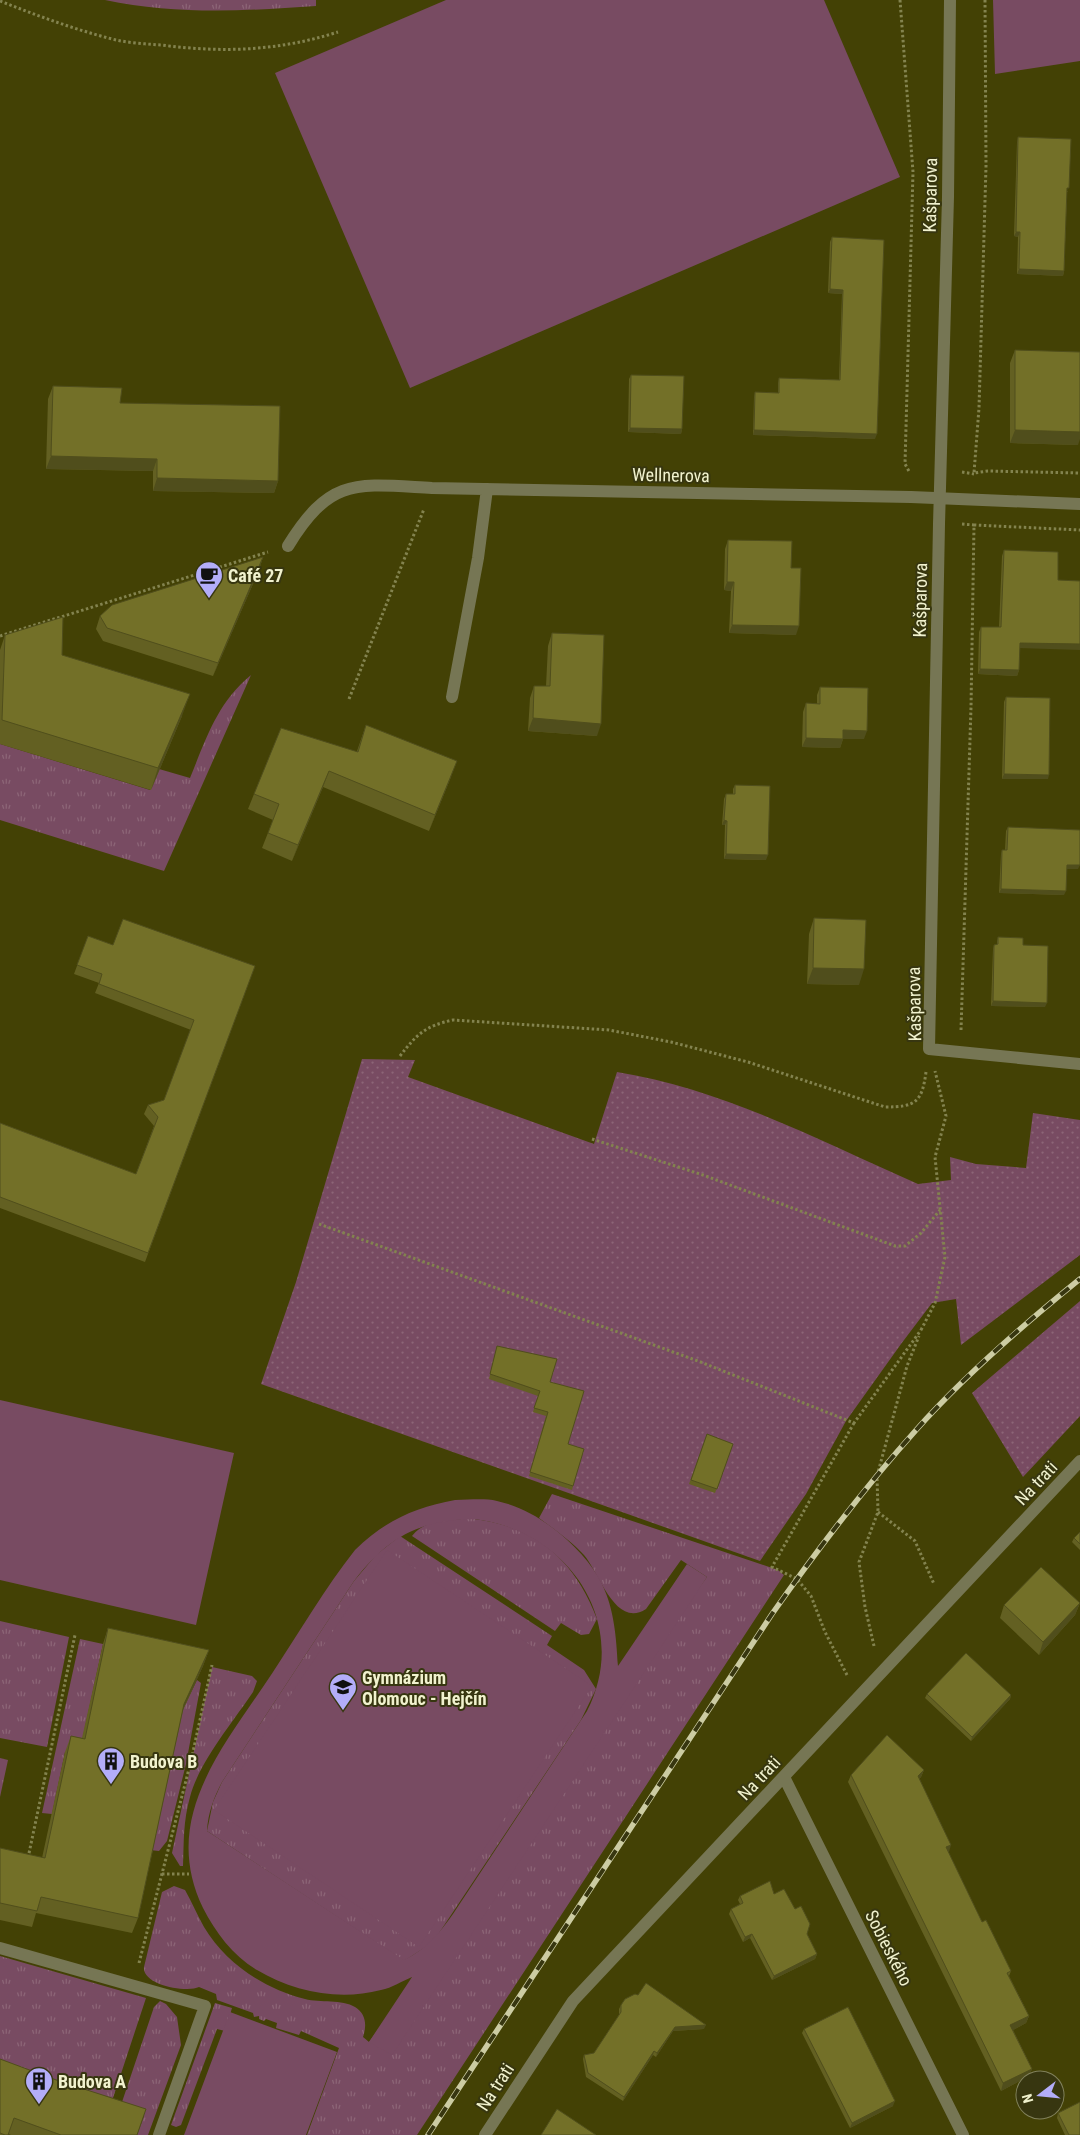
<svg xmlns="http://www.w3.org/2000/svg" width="1080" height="2135" font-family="'Roboto Condensed',sans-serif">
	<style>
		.grass { fill: url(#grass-tufts) }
		.park { fill: url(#park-dots) }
		.pitch { fill: #784b62; fill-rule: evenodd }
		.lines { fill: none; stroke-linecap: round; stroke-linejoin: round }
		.path { stroke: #83834f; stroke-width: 3; stroke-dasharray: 2.5 2.5; stroke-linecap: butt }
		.minor { stroke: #767654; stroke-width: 12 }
		.rail-casing { stroke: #cccca3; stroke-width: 5.5 }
		.rail { stroke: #373610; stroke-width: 4; stroke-dasharray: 11; stroke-linecap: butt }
		.wall { fill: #636022 }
		.shaded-wall { fill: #504e1c }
		.building { fill: #737028; stroke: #504e1c }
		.labels { text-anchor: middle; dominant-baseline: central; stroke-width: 4; stroke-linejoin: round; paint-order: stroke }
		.street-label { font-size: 18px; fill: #f1f2ce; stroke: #373610 }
		.poi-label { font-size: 18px; font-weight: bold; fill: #f1f2ce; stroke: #373610; text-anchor: start }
	</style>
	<defs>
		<pattern id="grass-tufts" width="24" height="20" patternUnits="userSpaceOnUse" patternTransform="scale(1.25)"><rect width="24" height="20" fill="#784b62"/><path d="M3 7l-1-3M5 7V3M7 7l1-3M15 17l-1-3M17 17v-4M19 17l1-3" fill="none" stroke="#8c6577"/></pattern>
		<pattern id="park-dots" width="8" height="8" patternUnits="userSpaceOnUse" patternTransform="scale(1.25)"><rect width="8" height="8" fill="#784b62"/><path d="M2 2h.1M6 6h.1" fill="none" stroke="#8c6577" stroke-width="1.8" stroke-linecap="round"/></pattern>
	</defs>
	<rect width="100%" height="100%" fill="#434105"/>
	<path class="grass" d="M 105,0 L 316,0 L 316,6 C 245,11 176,15 105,0 Z
		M 251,675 L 164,871 L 0,820 L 0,744 L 150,790 L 159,769 L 190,778 C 206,739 217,703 251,675 Z
		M 552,1494 L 778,1570 L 784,1575 L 417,2135 L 307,2135 L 339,2048 L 301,2031 L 299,2035 L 276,2028 L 277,2023 L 266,2019 L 264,2021 L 259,2019 L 259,2016 L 254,2017 L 253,2013 L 217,2000 L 216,1994 L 199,1987 C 187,1993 142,1985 144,1967 L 162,1892 L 174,1886 L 185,1890 C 192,1902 197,1915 204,1927 C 226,1964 265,1989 305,1999 C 320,2003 342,1999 355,2007 C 366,2014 367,2025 363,2037 L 369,2042 L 707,1577 L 681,1560 L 646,1609 C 615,1629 599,1572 584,1555 C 571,1541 554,1529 539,1518 Z
		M 474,1519 C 537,1527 575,1561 597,1619 L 589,1634 L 581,1635 L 561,1623 L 555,1631 L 412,1536 C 426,1518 453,1519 474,1519 Z
		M 400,1536 L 552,1636 L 547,1645 L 584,1670 L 596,1689 L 581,1720 L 437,1936 L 427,1946 L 404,1961 L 207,1831 L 213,1802 L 222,1782 L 354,1581 L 376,1555 Z
		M 0,1621 L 69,1637 L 47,1747 L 0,1738 Z
		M 80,1639 L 103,1644 L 79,1755 L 65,1752 L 52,1814 L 42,1813 Z
		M 212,1667 L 252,1676 L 257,1681 L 253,1692 C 233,1722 199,1762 190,1797 C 183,1822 184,1841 183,1866 L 180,1866 L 172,1853 Z
		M 197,1680 L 201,1683 L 186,1764 L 167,1841 L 159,1851 L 150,1850 L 178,1720 Z
		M 0,1758 L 8,1760 L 0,1797 Z
		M 0,1956 L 146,1998 L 111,2104 L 0,2075 Z
		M 160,2001 L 166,2004 L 177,2017 L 181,2045 L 148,2135 L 137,2135 L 144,2116 L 120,2108 L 154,2007 Z
		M 215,2003 L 232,2008 L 225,2031 L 217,2029 L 181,2125 L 176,2127 L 171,2125 Z"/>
	<path class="park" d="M 362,1059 L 415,1060 L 408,1077 L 594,1144 L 617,1072 C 723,1089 820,1141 918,1184 L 951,1180 L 950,1157 L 976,1164 L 1026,1168 L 1033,1113 L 1080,1120 L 1080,1255 L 961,1345 L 956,1299 L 932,1303 L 901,1344 L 846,1421 L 806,1494 L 760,1561 L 261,1384 L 296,1282 Z
		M 1080,1301 L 1080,1416 L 1023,1477 L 972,1393 Z"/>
	<path class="pitch" d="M 446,0 L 824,0 L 900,177 L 410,388 L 275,73 Z
		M 993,0 L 1080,0 L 1080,61 L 995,74 Z
		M 0,1400 L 234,1453 L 196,1625 L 0,1580 Z
		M 455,1500 C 469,1500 484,1498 497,1501 C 520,1506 541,1518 558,1532 C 607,1573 615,1604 618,1666 L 687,1564 L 707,1577 L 392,2055 L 369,2042 L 412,1977 C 402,1981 392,1988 381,1990 C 339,2001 294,1992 257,1970 C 233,1956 216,1933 203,1908 C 159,1817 225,1745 273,1672 C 300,1631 325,1588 355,1550 C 384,1521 416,1507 455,1500 ZM 474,1519 C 568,1530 632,1623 587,1711 L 453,1914 C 439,1934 426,1949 404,1960 L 207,1831 C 208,1813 214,1797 222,1782 L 354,1581 C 388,1537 419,1520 474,1519 Z
		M 387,1550 L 592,1686 L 419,1947 L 214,1810 Z
		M 230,2012 L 337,2052 L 306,2135 L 184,2135 Z"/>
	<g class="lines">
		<path class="path" d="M 900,0 L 913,172 L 905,464 L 910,473
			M 985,0 L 986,166 L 979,408 L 974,473 L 988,471 L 1080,473
			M 0,1 C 38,16 76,30 116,40 C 130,43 146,44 161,45 C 224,53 278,51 338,32
			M 962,472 L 974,474
			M 962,524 L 974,525 L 974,524
			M 0,636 L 268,552
			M 349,699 L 424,509
			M 961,1030 L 971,707 L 974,525 L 1080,530
			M 400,1056 C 417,1034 425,1026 453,1020 L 609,1030 L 671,1042 L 748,1062 L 885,1107 C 916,1107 922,1102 926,1072
			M 592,1139 L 703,1175 L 895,1246 L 905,1246 L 921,1233 L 940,1210
			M 319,1224 L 698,1361 L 854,1423 L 921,1330
			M 921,1330 L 935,1303 L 945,1257 L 935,1157 L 946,1116 L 935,1071
			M 878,1512 L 915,1541 L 934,1584
			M 874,1646 L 865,1607 L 859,1562 L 878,1512 L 877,1476 L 907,1366 L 919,1336
			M 847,1675 L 825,1632 L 811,1596 L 797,1579 L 772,1567 L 854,1423
			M 28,1858 L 75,1635
			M 162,1874 L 189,1874
			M 139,1963 L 191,1761 L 212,1665"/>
		<path class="minor" d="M 950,0 L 948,197 L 939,524 L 929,1049 L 1080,1064
			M 288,546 C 331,476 357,484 432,488 L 911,497 L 1080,504
			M 452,697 L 478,558 L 487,489
			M 784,1777 L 963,2135
			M 0,1948 L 205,2006 L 159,2135
			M 485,2135 L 573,2001 L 1080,1461"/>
		<g class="rail-casing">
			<path id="rail" d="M 428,2135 L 772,1614 C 817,1550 865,1487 917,1429 C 966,1374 1023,1325 1080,1279"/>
		</g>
		<use href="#rail" class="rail"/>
	</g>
	<path class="wall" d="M 1018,137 L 1068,192 L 1067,192 L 1064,271 L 1063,276 L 1017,274 L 1018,237 L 1014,236 L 1017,142 Z
		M 832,237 L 875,439 L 753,435 L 754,397 L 755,392 L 778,393 L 778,383 L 779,378 L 839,380 L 842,294 L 828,293 L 830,242 Z
		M 1015,350 L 1078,445 L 1010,443 L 1010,363 Z
		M 631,375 L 682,429 L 681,434 L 628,432 L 629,379 Z
		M 53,386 L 120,403 L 278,481 L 274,493 L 153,491 L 153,471 L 46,469 L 48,399 Z
		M 728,540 L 791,568 L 796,635 L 729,633 L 731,591 L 724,590 L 725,549 Z
		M 1004,550 L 1019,648 L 1019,670 L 1017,676 L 978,674 L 979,632 L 981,627 L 999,627 L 1002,556 Z
		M 263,557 L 259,570 L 213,676 L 103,641 L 96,629 L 100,616 Z
		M 552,633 L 597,736 L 528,731 L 530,698 L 534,686 L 546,686 L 548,646 Z
		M 5,635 L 182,716 L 151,790 L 0,744 L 0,650 Z
		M 820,687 L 864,739 L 843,739 L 840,748 L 802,747 L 803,712 L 806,703 L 817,704 L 817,695 Z
		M 1006,697 L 1048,779 L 1002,779 L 1004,702 Z
		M 366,725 L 451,777 L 429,831 L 323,787 L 292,861 L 262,848 L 273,820 L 248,809 L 254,794 L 357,751 Z
		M 735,785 L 766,860 L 724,859 L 725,825 L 722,825 L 724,799 L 726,794 L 733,794 L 733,789 Z
		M 1008,827 L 1078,869 L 1066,869 L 1064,895 L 999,893 L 1001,854 L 1002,850 L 1005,850 L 1006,831 Z
		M 814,918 L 859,985 L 807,984 L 809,934 Z
		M 88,936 L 113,945 L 255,966 L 145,1262 L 0,1208 L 0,1123 L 136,1174 L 154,1126 L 144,1114 L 148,1105 L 164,1100 L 191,1030 L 95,993 L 99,983 L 74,974 Z
		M 998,937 L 1023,945 L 1045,1007 L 991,1006 L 993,949 L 994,945 L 997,945 L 997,941 Z
		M 497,1346 L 550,1382 L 568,1444 L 573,1486 L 572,1490 L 529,1476 L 546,1416 L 533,1412 L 538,1396 L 489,1379 Z
		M 707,1434 L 733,1444 L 715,1493 L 689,1484 Z
		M 1080,1532 L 1080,1550 L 1072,1542 L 1074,1538 Z
		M 1080,1603 L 1075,1615 L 1039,1655 L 1000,1618 L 1004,1605 Z
		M 108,1628 L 209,1650 L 203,1666 L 183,1710 L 138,1918 L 132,1933 L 36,1913 L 32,1927 L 0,1920 L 0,1848 L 42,1858 L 65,1752 L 71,1736 L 82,1738 L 103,1644 Z
		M 927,1694 L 1011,1695 L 1010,1699 L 971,1741 L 925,1698 Z
		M 924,1770 L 921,1777 L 919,1779 L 948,1852 L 982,1922 L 1011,1971 L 1009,1976 L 1029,2016 L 1026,2023 L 1013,2030 L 1032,2069 L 1029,2076 L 1001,2091 L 848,1782 L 851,1775 Z
		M 774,1894 L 807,1934 L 817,1954 L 815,1959 L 772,1980 L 750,1938 L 743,1942 L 729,1914 L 731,1909 L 740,1904 L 738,1900 L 740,1896 Z
		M 621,2005 L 704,2029 L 673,2031 L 656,2057 L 653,2055 L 623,2101 L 586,2077 L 583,2059 L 584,2055 L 594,2053 L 619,2015 L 619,2009 Z
		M 804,2029 L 893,2106 L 850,2128 L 802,2033 Z
		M 0,2059 L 137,2135 L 11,2135 L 8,2134 L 8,2135 L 0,2135 Z
		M 1058,2113 L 1080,2135 L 1065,2135 L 1057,2118 Z"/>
	<path class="shaded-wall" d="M 1016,232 L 1020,232 L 1018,237 L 1014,236 Z
		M 1019,269 L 1064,271 L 1063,276 L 1017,274 Z
		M 830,289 L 843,290 L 842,294 L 828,293 Z
		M 630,428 L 682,429 L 681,434 L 628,432 Z
		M 754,430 L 877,434 L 875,439 L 753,435 Z
		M 1015,430 L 1080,432 L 1080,439 L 1078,445 L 1010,443 Z
		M 51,456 L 157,459 L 153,471 L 46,469 Z
		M 157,478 L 278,481 L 274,493 L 153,491 Z
		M 263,557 L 259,570 L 213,676 L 218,663 Z
		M 727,582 L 734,582 L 731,591 L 724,590 Z
		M 732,625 L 799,626 L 796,635 L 729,633 Z
		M 1020,643 L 1080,644 L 1080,650 L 1018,648 Z
		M 980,669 L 1019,670 L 1017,676 L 978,674 Z
		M 190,694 L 182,716 L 151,790 L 158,768 Z
		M 533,718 L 601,724 L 597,736 L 528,731 Z
		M 843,730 L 867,731 L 864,739 L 840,739 Z
		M 806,738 L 843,739 L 840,748 L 802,747 Z
		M 457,761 L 451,777 L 429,831 L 435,815 Z
		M 329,771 L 323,787 L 292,861 L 298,845 Z
		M 1004,774 L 1049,775 L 1048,779 L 1002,779 Z
		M 724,820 L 727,821 L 725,825 L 722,825 Z
		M 726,854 L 768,855 L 766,860 L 724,859 Z
		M 1067,865 L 1080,865 L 1078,869 L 1065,869 Z
		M 1001,889 L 1066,891 L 1064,895 L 999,893 Z
		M 813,968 L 864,969 L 859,985 L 807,984 Z
		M 993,1001 L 1047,1003 L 1045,1007 L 991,1006 Z
		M 1080,1603 L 1075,1615 L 1039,1655 L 1043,1642 Z
		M 209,1650 L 203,1666 L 178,1720 L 184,1704 Z
		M 1011,1695 L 1010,1699 L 971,1741 L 972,1737 Z
		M 924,1770 L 921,1777 L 915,1784 L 918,1776 Z
		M 951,1845 L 949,1852 L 943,1855 L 946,1847 Z
		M 752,1934 L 750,1938 L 743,1942 L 745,1937 Z
		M 817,1954 L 815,1959 L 772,1980 L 774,1976 Z
		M 1029,2016 L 1026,2023 L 1008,2033 L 1010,2025 Z
		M 706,2025 L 704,2029 L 673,2031 L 656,2057 L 657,2053 L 675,2027 Z
		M 654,2051 L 653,2055 L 623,2101 L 624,2097 Z
		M 1032,2069 L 1029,2076 L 1001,2091 L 1003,2083 Z
		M 895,2101 L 893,2106 L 850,2128 L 852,2123 Z"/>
	<path class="building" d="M 1018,137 L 1071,139 L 1069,188 L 1067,188 L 1064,271 L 1019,269 L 1020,232 L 1016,232 Z
		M 832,237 L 884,240 L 877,434 L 754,430 L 755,392 L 779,393 L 779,378 L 840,380 L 843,290 L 830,289 Z
		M 1015,350 L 1080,352 L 1080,432 L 1015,430 Z
		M 631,375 L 684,376 L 682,429 L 630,428 Z
		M 53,386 L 122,388 L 120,403 L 280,406 L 278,481 L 157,478 L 157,459 L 51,456 Z
		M 728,540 L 792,541 L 791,568 L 801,568 L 799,626 L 732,625 L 734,582 L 727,582 Z
		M 1004,550 L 1058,552 L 1058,580 L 1080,581 L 1080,644 L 1020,643 L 1019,670 L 980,669 L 981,627 L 1001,627 Z
		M 263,557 L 218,663 L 107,628 L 100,616 L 112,605 Z
		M 63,617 L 62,655 L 190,694 L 158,768 L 2,720 L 5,635 Z
		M 552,633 L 604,635 L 601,724 L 533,718 L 534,686 L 550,686 Z
		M 820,687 L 868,688 L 867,731 L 843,730 L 843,739 L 806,738 L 806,703 L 820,704 Z
		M 1006,697 L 1050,698 L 1049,775 L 1004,774 Z
		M 366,725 L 457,761 L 435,815 L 329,771 L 298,845 L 268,833 L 279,804 L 254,794 L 281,728 L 358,752 Z
		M 735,785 L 770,786 L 768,855 L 726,854 L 727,821 L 724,820 L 726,794 L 735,794 Z
		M 1008,827 L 1080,830 L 1080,865 L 1067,865 L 1066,891 L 1001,889 L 1002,850 L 1007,850 Z
		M 814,918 L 866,920 L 864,969 L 813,968 Z
		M 123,919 L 255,966 L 148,1253 L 0,1197 L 0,1123 L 136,1174 L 158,1117 L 148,1105 L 164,1100 L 194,1020 L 99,984 L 102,974 L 77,965 L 88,936 L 113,945 Z
		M 998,937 L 1023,938 L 1023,945 L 1048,946 L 1047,1003 L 993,1001 L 994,945 L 998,944 Z
		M 497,1346 L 557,1359 L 550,1382 L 584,1391 L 568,1444 L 584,1449 L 573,1486 L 530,1472 L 548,1412 L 534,1408 L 540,1391 L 490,1374 Z
		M 707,1434 L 733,1444 L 717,1489 L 691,1480 Z
		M 1080,1532 L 1080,1544 L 1074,1538 Z
		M 1041,1567 L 1080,1603 L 1043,1642 L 1004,1605 Z
		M 108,1628 L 209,1650 L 184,1704 L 138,1918 L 41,1897 L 37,1911 L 0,1903 L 0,1848 L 45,1858 L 71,1736 L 85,1739 Z
		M 966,1653 L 1011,1695 L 972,1737 L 927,1694 Z
		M 887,1735 L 924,1770 L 918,1776 L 951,1845 L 946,1847 L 982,1922 L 986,1920 L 1011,1971 L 1007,1973 L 1029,2016 L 1010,2025 L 1032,2069 L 1003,2083 L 851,1775 Z
		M 770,1881 L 774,1894 L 784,1889 L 795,1909 L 801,1906 L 810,1924 L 807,1934 L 817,1954 L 774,1976 L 752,1934 L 745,1937 L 731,1909 L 743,1903 L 740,1896 Z
		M 646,1983 L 706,2025 L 675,2027 L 657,2053 L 654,2051 L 624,2097 L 588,2073 L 584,2055 L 594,2053 L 621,2012 L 621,2005 L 625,1999 L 635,1994 L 638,1995 Z
		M 848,2007 L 895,2101 L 852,2123 L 804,2029 Z
		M 0,2059 L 59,2081 L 146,2109 L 137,2135 L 61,2135 L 14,2118 L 8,2135 L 5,2135 L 0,2133 Z
		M 1080,2102 L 1080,2135 L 1069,2135 L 1058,2113 Z
		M 557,2109 L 596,2135 L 541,2135 Z"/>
	<defs>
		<g id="cafe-pin" transform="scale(1.4375)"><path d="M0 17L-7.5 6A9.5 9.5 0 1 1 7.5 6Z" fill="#b3adf9" stroke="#373610"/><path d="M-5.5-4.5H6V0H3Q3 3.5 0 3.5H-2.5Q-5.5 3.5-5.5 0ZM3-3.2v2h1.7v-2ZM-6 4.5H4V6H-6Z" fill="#111"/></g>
		<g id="university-pin" transform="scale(1.4375)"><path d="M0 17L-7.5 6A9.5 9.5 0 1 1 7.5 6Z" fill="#b3adf9" stroke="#373610"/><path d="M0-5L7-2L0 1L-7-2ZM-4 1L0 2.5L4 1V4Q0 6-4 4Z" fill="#111"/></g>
		<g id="building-pin" transform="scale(1.4375)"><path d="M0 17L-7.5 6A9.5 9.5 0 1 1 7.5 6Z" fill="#b3adf9" stroke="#373610"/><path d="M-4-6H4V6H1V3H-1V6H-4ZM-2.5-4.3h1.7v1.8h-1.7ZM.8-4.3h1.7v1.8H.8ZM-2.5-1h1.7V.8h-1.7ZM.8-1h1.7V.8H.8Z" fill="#111"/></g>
	</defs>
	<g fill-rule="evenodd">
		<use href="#cafe-pin" x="209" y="575"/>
		<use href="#university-pin" x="343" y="1687"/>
		<use href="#building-pin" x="111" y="1761"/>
		<use href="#building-pin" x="39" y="2081"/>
	</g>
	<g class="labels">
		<g class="street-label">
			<text transform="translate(930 195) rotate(-89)">Kašparova</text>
			<text transform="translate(671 475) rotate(1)">Wellnerova</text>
			<text transform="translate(920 600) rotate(-89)">Kašparova</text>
			<text transform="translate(914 1004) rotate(-91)">Kašparova</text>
			<text transform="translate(1036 1483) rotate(-47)">Na trati</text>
			<text transform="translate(759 1778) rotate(-47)">Na trati</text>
			<text transform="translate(889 1948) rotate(63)">Sobieského</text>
			<text transform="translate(495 2087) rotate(-57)">Na trati</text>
		</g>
		<g class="poi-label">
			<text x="228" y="575">Café 27</text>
			<text x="362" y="1677">Gymnázium<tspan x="362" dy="21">Olomouc - Hejčín</tspan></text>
			<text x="130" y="1761">Budova B</text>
			<text x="58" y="2081">Budova A</text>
		</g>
	</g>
	<g transform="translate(1040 2095) rotate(254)"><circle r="24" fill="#373610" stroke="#81815c"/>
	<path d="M0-4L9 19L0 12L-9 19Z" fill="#b3adf9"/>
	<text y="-8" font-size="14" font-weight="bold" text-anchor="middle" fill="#f1f2ce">N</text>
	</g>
</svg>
